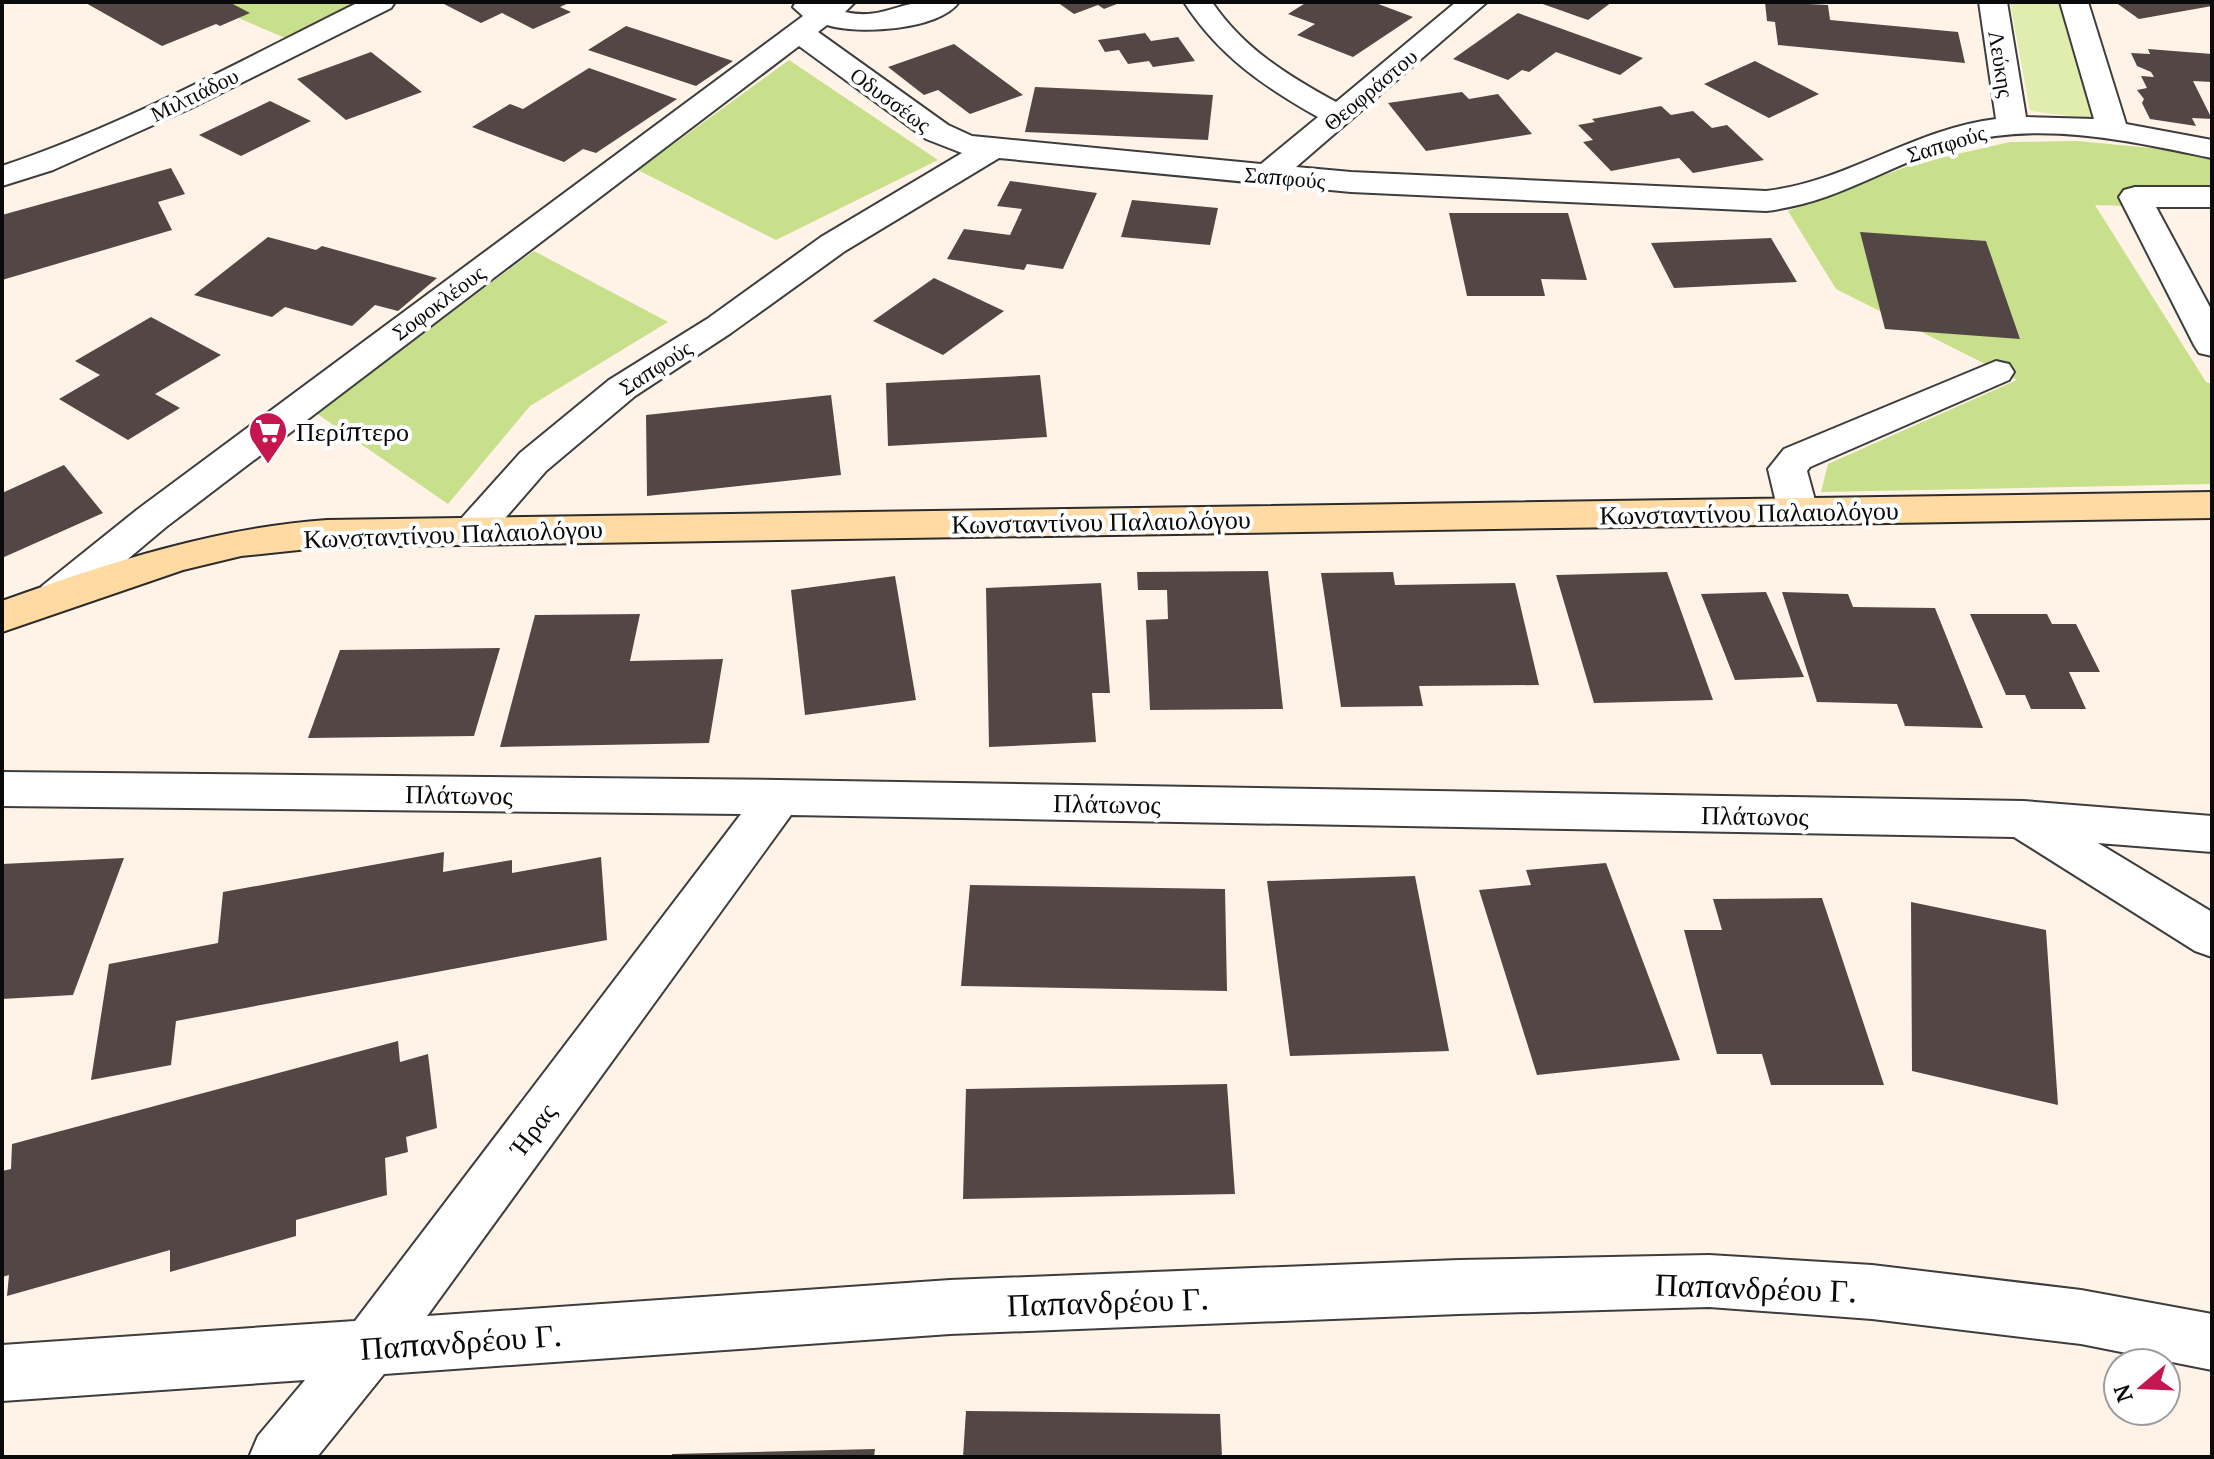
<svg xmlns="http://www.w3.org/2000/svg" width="2214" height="1459" font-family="'PT Serif',serif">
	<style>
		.green { fill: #e0edad }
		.forest { fill: #c8df8b }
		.building { fill: #534745 }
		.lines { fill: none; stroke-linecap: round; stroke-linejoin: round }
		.street-casing { stroke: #3d3d3d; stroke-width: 4 }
		.secondary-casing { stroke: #2c2c2c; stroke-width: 4 }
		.street { fill: #fff; fill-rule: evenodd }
		.secondary { fill: #ffdaa2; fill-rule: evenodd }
		.labels { text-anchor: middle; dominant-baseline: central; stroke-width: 8; stroke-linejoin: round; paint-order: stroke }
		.far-street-label { font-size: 22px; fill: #0a0a0a; stroke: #fff }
		.poi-label { font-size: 26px; fill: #0a0a0a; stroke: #fff; text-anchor: start }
		.street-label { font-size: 26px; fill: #0a0a0a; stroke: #fff }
		.near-street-label { font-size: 32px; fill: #0a0a0a; stroke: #fff }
	</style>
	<rect width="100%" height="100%" fill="#fff3e7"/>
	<path class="green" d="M 2010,2 L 2063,2 L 2093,119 L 2030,111 Z"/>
	<path class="forest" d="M 201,2 L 357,2 L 285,38 Z
		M 789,60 L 938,160 L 776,240 L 638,170 Z
		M 2077,141 L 2173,150 L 2212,159 L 2212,209 L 2095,205 L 2206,382 L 2212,384 L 2212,484 L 1821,492 L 1828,464 L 2017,380 L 1836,289 L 1788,211 L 1914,164 L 2010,142 Z
		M 534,251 L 668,322 L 530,406 L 448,504 L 316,413 Z"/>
	<path class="building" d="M 84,2 L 229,2 L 250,13 L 220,26 L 216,24 L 162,46 Z
		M 448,2 L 571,2 L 560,7 L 571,12 L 533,29 L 502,13 L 481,23 L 444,4 Z
		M 1057,2 L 1122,2 L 1104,9 L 1098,5 L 1074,14 Z
		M 1307,2 L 1373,2 L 1413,17 L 1353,57 L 1297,35 L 1315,24 L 1288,14 Z
		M 1537,2 L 1612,2 L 1588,20 Z
		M 1765,2 L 1828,5 L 1830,20 L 1958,32 L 1965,63 L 1778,45 L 1775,22 L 1767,21 Z
		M 2115,2 L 2212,2 L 2212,6 L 2139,19 Z
		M 1518,13 L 1643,58 L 1620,75 L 1556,52 L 1529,72 L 1522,70 L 1508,80 L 1453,59 Z
		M 626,26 L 733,61 L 696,86 L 588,50 Z
		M 1145,33 L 1151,41 L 1178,37 L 1195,61 L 1153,67 L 1149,61 L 1128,64 L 1119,50 L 1105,52 L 1098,40 Z
		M 954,44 L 1023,95 L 970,114 L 938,90 L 924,95 L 888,67 Z
		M 2148,49 L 2212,54 L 2212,82 L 2193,81 L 2212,119 L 2192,118 L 2196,126 L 2150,119 L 2142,103 L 2144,99 L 2137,90 L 2147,88 L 2141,76 L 2154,77 L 2151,72 L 2137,66 L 2131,53 L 2150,54 Z
		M 371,52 L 422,92 L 346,120 L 297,79 Z
		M 1755,61 L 1819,94 L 1769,118 L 1704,84 Z
		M 589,68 L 677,99 L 596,153 L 583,149 L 564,162 L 472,127 L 510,104 L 523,109 Z
		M 1035,87 L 1213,95 L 1208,140 L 1025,132 Z
		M 1462,92 L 1469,99 L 1498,94 L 1532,134 L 1426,151 L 1388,103 Z
		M 270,101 L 311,121 L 241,156 L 199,135 Z
		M 1661,106 L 1671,115 L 1693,111 L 1712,128 L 1727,125 L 1764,160 L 1693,173 L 1679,158 L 1611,171 L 1583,142 L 1593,140 L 1578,125 L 1595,122 L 1592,119 Z
		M 171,168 L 185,194 L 158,202 L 172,230 L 2,280 L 2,215 Z
		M 1010,181 L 1097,193 L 1063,269 L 1027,264 L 1024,270 L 947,259 L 964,229 L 1010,235 L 1022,209 L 997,206 Z
		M 1132,200 L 1218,208 L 1210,245 L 1121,237 Z
		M 1449,213 L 1568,213 L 1587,280 L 1541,279 L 1545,296 L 1467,296 Z
		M 1860,232 L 1986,241 L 2020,339 L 1885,329 Z
		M 268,237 L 316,250 L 322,246 L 437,278 L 398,311 L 375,305 L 352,326 L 285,307 L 272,317 L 194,295 Z
		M 1771,238 L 1797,282 L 1674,288 L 1651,243 Z
		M 934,278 L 1004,311 L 943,355 L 873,321 Z
		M 151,317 L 221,355 L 155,394 L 180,408 L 128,440 L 59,399 L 100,375 L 75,361 Z
		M 1040,375 L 1047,437 L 888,446 L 886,383 Z
		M 831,395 L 841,475 L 647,496 L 646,415 Z
		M 64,465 L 103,513 L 2,558 L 2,493 Z
		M 1268,571 L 1283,709 L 1150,710 L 1146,620 L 1168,619 L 1167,590 L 1138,590 L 1137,572 Z
		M 1393,572 L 1395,585 L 1515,583 L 1539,685 L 1419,686 L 1423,706 L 1341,707 L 1321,573 Z
		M 1667,572 L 1713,700 L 1594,703 L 1556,575 Z
		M 895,576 L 916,700 L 805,715 L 791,590 Z
		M 1101,583 L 1110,693 L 1092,693 L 1096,742 L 989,747 L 986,588 Z
		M 1766,592 L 1804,677 L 1735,680 L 1701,594 Z
		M 1782,592 L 1848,594 L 1853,607 L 1935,608 L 1983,728 L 1905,726 L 1897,704 L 1817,702 Z
		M 640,614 L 630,661 L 723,659 L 709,743 L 500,747 L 535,615 Z
		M 1970,614 L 2047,614 L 2052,624 L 2076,624 L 2100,672 L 2069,672 L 2086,709 L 2031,709 L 2025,695 L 2006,695 Z
		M 500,648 L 474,736 L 308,738 L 340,650 Z
		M 444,852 L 443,872 L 512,860 L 512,873 L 601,857 L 607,940 L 176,1021 L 171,1065 L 91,1080 L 109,964 L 218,943 L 223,892 Z
		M 124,858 L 73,995 L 2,999 L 2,864 Z
		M 1606,863 L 1680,1060 L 1537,1075 L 1479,890 L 1531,885 L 1526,870 Z
		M 1415,876 L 1449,1051 L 1290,1056 L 1267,881 Z
		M 970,885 L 1225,889 L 1227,991 L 961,986 Z
		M 1822,898 L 1884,1085 L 1771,1085 L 1762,1054 L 1717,1054 L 1684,930 L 1722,930 L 1713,899 Z
		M 1911,902 L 2046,930 L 2058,1105 L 1912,1071 Z
		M 398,1041 L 400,1062 L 428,1054 L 437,1128 L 406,1137 L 408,1152 L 385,1158 L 387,1195 L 296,1220 L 296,1236 L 170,1272 L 170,1250 L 7,1296 L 9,1275 L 2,1277 L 2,1171 L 11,1169 L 12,1144 Z
		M 1227,1084 L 1235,1194 L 963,1199 L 966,1089 Z
		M 966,1411 L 1220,1414 L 1222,1457 L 963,1457 Z
		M 875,1449 L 874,1457 L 672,1457 L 672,1454 Z"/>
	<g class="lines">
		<g class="street-casing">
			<path id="street" d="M 359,2 L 395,2 L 391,8 L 191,108 L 53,170 L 2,186 L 2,166 C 123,126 244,59 359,2 Z
				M 796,2 L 855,2 L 845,12 C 877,19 891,7 920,2 C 932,0 947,2 959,2 C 940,30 858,35 827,25 L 818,32 L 948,125 L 972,136 L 1261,164 L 1318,117 C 1263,86 1218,55 1184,2 L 1212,2 C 1243,48 1288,76 1336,102 L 1456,2 L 1487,2 L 1296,167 L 1351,172 L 1766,191 C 1847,182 1913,129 1996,119 L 1979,2 L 2007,2 L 2026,117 L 2094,119 L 2060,2 L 2088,2 L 2126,124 L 2212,140 L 2212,158 C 2131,141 2039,120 1957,144 C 1889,164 1840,202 1766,211 L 1351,192 L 999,158 L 845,251 L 731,333 L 635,396 L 546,471 L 487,539 L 473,543 L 459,539 L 453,530 L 459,521 L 520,453 L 609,380 L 707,319 L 821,237 L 962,153 L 926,139 L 799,46 L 166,527 L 72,606 L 57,610 L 42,606 L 36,596 L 42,586 L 138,509 L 803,16 L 793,7 Z
				M 2135,187 L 2212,187 L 2212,207 L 2156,207 L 2212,311 L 2212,356 L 2199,353 L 2194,345 L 2119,197 L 2124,190 Z
				M 1996,361 L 2009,364 L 2014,372 L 2009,380 L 1810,467 L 1807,471 L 1818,511 L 1812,520 L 1798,524 L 1784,520 L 1778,511 L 1768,469 L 1784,449 Z
				M 2,772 L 779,780 L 2023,801 L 2212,816 L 2212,852 L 2098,843 L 2212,912 L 2212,957 L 2195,951 L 2014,837 L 791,815 L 427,1316 L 950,1280 L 1459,1260 L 1709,1255 L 1872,1265 L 2081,1290 L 2212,1314 L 2212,1370 L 2081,1344 L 1872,1319 L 1709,1307 L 1459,1314 L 950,1334 L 384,1374 L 317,1457 L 249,1457 L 258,1436 L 305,1380 L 2,1401 L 2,1345 L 355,1321 L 741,814 L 2,806 Z"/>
		</g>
		<g class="secondary-casing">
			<path id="secondary" d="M 2212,492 L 2212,518 L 327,547 L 241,556 L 183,570 L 2,632 L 2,601 C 108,563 214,528 327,520 Z"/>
		</g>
		<use href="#street" class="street"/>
		<use href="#secondary" class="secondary"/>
	</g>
	<defs>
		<g id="supermarket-pin" transform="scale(2)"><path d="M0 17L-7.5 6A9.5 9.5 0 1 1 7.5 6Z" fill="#c51650" stroke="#fff"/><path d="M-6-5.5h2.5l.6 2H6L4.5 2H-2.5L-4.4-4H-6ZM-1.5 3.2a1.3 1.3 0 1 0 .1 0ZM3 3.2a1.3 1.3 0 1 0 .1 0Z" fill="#fff"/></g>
	</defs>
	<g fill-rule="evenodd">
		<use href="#supermarket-pin" x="268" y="431"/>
	</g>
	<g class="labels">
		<g class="far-street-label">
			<text transform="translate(2002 64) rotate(81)">Λεύκης</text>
			<text transform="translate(1370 89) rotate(-40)">Θεοφράστου</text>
			<text transform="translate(194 94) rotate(-26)">Μιλτιάδου</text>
			<text transform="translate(891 99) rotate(36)">Οδυσσέως</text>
			<text transform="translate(1946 143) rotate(-17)">Σαπφούς</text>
			<text transform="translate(1285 177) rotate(5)">Σαπφούς</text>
			<text transform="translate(438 302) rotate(-37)">Σοφοκλέους</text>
			<text transform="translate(655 367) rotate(-33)">Σαπφούς</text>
		</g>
		<g class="poi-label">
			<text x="296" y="431">Περίπτερο</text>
		</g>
		<g class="street-label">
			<text transform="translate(1749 512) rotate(-1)">Κωνσταντίνου Παλαιολόγου</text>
			<text transform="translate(1101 521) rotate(-1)">Κωνσταντίνου Παλαιολόγου</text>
			<text transform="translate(453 533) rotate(-2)">Κωνσταντίνου Παλαιολόγου</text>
			<text transform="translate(459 794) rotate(1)">Πλάτωνος</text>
			<text transform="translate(1107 803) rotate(1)">Πλάτωνος</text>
			<text transform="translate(1755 815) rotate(1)">Πλάτωνος</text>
			<text transform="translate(532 1129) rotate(-53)">Ήρας</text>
		</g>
		<g class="near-street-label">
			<text transform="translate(1756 1287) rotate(2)">Παπανδρέου Γ.</text>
			<text transform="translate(1108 1301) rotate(-2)">Παπανδρέου Γ.</text>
			<text transform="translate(461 1341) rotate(-4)">Παπανδρέου Γ.</text>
		</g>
	</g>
	<rect width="2214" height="1459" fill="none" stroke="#0a0a0a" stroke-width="8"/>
	<g transform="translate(2142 1387) rotate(251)"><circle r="38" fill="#ffffff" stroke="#9d9d9d" stroke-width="2"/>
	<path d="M0-6L14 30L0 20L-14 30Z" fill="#c51650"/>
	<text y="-12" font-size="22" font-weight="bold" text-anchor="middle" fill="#0a0a0a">N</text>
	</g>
</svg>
